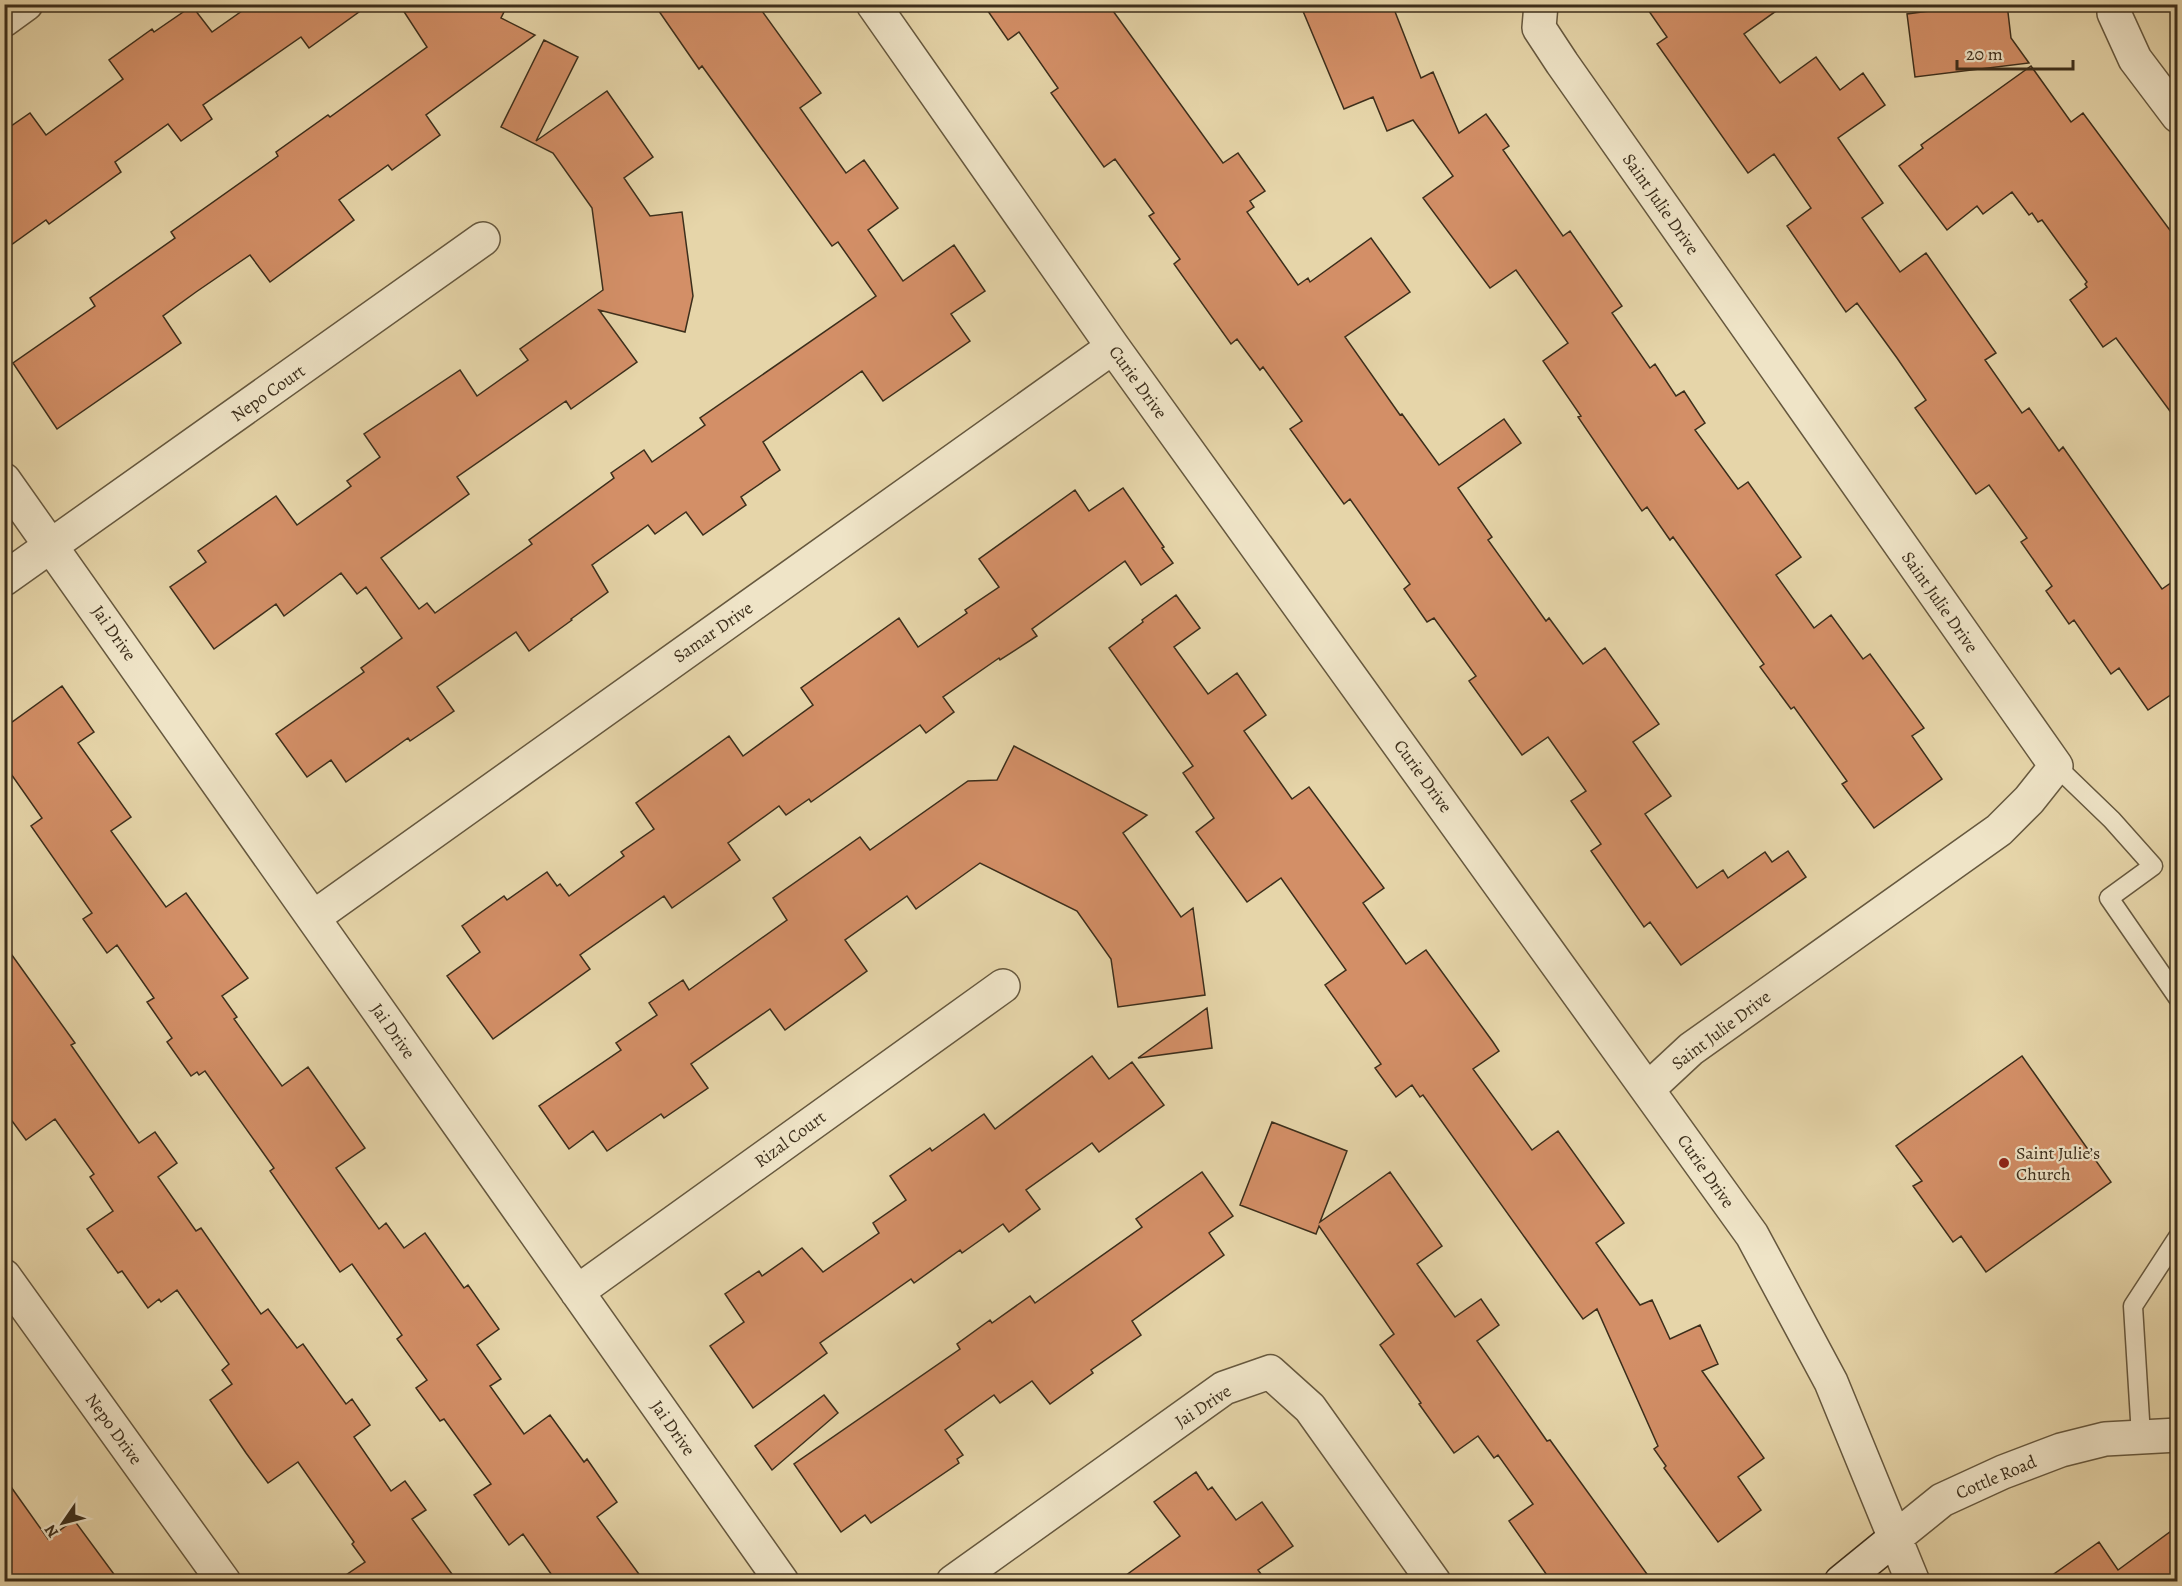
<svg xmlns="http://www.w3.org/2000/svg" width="2182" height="1586" font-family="Alegreya,serif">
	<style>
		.building { fill: #d38f67; stroke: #3c2e1b; stroke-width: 1.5 }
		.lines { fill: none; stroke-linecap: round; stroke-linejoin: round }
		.lane-casing { stroke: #66583e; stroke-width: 21 }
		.street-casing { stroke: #66583e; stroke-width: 36 }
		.secondary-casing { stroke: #3c2e1b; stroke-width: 36 }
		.lane { stroke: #efe4c7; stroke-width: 18 }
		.street { stroke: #efe4c7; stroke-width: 33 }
		.secondary { stroke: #efe4c7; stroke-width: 33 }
		.poi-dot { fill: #8f2418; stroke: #efe4c7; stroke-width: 2 }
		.labels { text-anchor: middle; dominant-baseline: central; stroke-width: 4.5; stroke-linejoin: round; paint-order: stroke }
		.street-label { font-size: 18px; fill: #3c2e1b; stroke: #efe4c7 }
		.poi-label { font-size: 18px; fill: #3c2e1b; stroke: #efe4c7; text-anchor: start }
	</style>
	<rect width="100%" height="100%" fill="#e6d5a9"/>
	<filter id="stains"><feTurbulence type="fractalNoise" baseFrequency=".00333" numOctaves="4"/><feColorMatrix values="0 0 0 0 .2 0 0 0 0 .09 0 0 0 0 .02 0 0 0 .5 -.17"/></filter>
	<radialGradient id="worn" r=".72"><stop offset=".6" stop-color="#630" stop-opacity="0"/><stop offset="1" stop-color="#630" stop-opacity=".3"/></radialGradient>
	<path class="building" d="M 252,4 L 370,4 L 309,48 L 301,37 L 203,105 L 212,119 L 181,141 L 168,124 L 115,162 L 121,172 L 49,224 L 46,220 L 4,250 L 4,131 L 30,113 L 46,135 L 123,79 L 109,60 L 152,29 L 154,32 L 192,6 L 212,32 Z
		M 399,4 L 508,4 L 501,18 L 535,35 L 426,115 L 440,135 L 392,170 L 388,165 L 339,200 L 354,220 L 270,282 L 250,255 L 196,292 L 163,316 L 181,343 L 57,429 L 13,363 L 95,306 L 90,298 L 175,238 L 171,232 L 278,156 L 276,152 L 328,115 L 330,117 L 427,47 Z
		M 654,4 L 757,4 L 821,93 L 800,108 L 846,173 L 864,160 L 898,208 L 868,230 L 903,281 L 954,245 L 985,291 L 951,314 L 970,341 L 883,401 L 862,371 L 763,442 L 780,470 L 741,497 L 746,505 L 703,535 L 686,512 L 655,534 L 648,525 L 592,565 L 608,592 L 571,619 L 572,620 L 529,651 L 516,632 L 437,687 L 454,711 L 410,741 L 408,738 L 346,782 L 331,760 L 307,777 L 276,734 L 364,672 L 361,668 L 402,638 L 366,587 L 357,594 L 341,573 L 284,616 L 276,604 L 214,649 L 170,587 L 206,562 L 198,551 L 276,496 L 297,525 L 351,486 L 347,481 L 380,457 L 364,434 L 460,370 L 477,396 L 528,360 L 520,349 L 603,290 L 592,208 L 553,153 L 501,127 L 544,40 L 578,57 L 536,141 L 607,91 L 653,157 L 624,178 L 650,216 L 682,212 L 693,296 L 685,332 L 599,310 L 637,362 L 571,409 L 566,401 L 457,477 L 469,494 L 381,558 L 419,609 L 427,603 L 435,613 L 532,544 L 529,540 L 614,478 L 611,473 L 644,450 L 652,462 L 705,425 L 700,418 L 876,296 L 838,242 L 832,246 L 702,66 L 699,69 Z
		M 983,4 L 1108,4 L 1223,163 L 1238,153 L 1265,191 L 1250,201 L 1254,207 L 1247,212 L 1298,285 L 1308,278 L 1310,282 L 1371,238 L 1410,292 L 1345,337 L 1400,415 L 1402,414 L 1439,465 L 1504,419 L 1521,443 L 1458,488 L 1492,537 L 1488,540 L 1546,621 L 1549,618 L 1583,664 L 1605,648 L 1659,724 L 1633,742 L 1671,796 L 1645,814 L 1697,888 L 1723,870 L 1728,878 L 1765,852 L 1772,862 L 1788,851 L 1806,877 L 1681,965 L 1650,922 L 1644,927 L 1591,851 L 1601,844 L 1571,801 L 1586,791 L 1548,737 L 1522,755 L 1469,681 L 1476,676 L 1434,618 L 1427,622 L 1404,589 L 1410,584 L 1350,499 L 1344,504 L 1290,429 L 1302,421 L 1263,367 L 1260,370 L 1237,339 L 1231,344 L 1174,264 L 1180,259 L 1149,216 L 1154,213 L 1115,159 L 1104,167 L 1051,93 L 1058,88 L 1019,32 L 1008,40 Z
		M 1300,4 L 1392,4 L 1421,78 L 1433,72 L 1459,133 L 1486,114 L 1509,146 L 1503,150 L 1563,236 L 1570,231 L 1622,306 L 1612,313 L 1650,368 L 1655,364 L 1676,396 L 1684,391 L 1705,423 L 1695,430 L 1738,489 L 1748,482 L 1801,557 L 1776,575 L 1814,628 L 1831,615 L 1863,659 L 1870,654 L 1924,728 L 1912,736 L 1942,779 L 1874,828 L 1842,784 L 1847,781 L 1794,707 L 1791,709 L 1760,667 L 1764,664 L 1673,537 L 1670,540 L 1647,507 L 1642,511 L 1578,417 L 1581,416 L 1543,361 L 1568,343 L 1516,270 L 1490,288 L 1423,198 L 1453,176 L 1413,120 L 1387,131 L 1373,97 L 1344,109 Z
		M 1644,4 L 1786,4 L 1744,34 L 1780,83 L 1816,57 L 1840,90 L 1863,73 L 1885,105 L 1838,138 L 1883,203 L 1862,218 L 1900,272 L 1926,253 L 1996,353 L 1985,360 L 2022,413 L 2029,408 L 2059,451 L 2063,447 L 2162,589 L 2178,578 L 2178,690 L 2148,710 L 2119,668 L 2111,674 L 2074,620 L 2069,624 L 2046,591 L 2052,586 L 2021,542 L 2027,538 L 1989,485 L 1976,494 L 1915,408 L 1926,400 L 1897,358 L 1857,303 L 1846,312 L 1787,226 L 1811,208 L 1774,154 L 1748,173 L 1657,44 L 1667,37 Z
		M 1982,4 L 2007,4 L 2011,38 L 2029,63 L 1915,77 L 1907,14 Z
		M 2031,66 L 2071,122 L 2083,113 L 2178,241 L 2178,422 L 2116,338 L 2103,347 L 2070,300 L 2087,287 L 2085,284 L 2087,282 L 2042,220 L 2038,222 L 2032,213 L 2029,215 L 2012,192 L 1983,214 L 1977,206 L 1947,230 L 1899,166 L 1923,148 L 1921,145 Z
		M 1123,488 L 1164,547 L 1162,548 L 1173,563 L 1141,585 L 1125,561 L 1032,629 L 1037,636 L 1000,660 L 999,658 L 943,697 L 954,712 L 926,733 L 920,725 L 811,802 L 809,799 L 786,815 L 779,806 L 728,843 L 740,860 L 672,908 L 664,896 L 580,955 L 590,969 L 493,1039 L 447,976 L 480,952 L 462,926 L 504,896 L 507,900 L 547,872 L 557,886 L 560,884 L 569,896 L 624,856 L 621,852 L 654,829 L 636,803 L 729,736 L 743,756 L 813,705 L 801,688 L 899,618 L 918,647 L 967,613 L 965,610 L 999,587 L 979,559 L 1075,490 L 1089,511 Z
		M 1176,595 L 1200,628 L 1174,647 L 1208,694 L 1237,673 L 1266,715 L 1244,731 L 1292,799 L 1309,787 L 1384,888 L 1363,903 L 1406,964 L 1426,950 L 1493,1042 L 1499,1051 L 1473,1069 L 1532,1150 L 1558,1131 L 1624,1223 L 1596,1243 L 1640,1305 L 1652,1300 L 1670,1339 L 1700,1325 L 1718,1364 L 1702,1371 L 1764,1458 L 1738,1477 L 1761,1510 L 1718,1542 L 1664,1468 L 1666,1466 L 1654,1449 L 1658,1446 L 1597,1309 L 1583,1319 L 1423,1095 L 1420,1097 L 1412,1085 L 1396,1097 L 1375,1068 L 1381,1064 L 1325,985 L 1346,970 L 1281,878 L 1247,902 L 1196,832 L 1214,818 L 1183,773 L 1193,766 L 1109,648 L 1143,622 L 1142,620 Z
		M 62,686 L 94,732 L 78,743 L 131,817 L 111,831 L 166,907 L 186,893 L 248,978 L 222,996 L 237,1017 L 234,1019 L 282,1086 L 308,1067 L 365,1148 L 336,1168 L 379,1229 L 386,1223 L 404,1248 L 425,1233 L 464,1288 L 468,1285 L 499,1329 L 477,1345 L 501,1379 L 490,1386 L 524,1434 L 550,1415 L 584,1462 L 587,1459 L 617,1502 L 597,1517 L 644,1581 L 556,1581 L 523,1534 L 509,1545 L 474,1495 L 491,1484 L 444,1419 L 440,1421 L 416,1388 L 427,1380 L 397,1339 L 402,1335 L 352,1264 L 340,1272 L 270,1171 L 274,1168 L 205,1071 L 199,1075 L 197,1072 L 191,1076 L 167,1042 L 172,1038 L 147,1002 L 154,998 L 117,945 L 107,953 L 83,919 L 92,913 L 31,826 L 42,818 L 4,764 L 4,728 Z
		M 1014,746 L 1147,815 L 1123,833 L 1181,917 L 1193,908 L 1205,995 L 1118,1007 L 1111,959 L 1077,911 L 980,863 L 916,909 L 907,896 L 845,940 L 867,971 L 785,1030 L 770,1009 L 691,1064 L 708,1088 L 664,1118 L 661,1114 L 607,1151 L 593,1131 L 569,1149 L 539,1106 L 621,1050 L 616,1043 L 657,1015 L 649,1003 L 683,980 L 689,990 L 787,920 L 773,898 L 860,837 L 870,850 L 968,781 L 997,780 Z
		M 4,944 L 75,1043 L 71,1045 L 139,1143 L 155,1132 L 177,1163 L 158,1177 L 196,1231 L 201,1228 L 261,1314 L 268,1309 L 297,1348 L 303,1344 L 346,1404 L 352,1399 L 370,1425 L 354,1437 L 391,1491 L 405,1481 L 426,1510 L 412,1519 L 457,1581 L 337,1581 L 365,1562 L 352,1544 L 354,1542 L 298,1462 L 268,1483 L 246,1453 L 210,1400 L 232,1384 L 222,1370 L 229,1364 L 177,1290 L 161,1302 L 159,1299 L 148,1308 L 122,1271 L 118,1273 L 87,1229 L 113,1211 L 90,1177 L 94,1174 L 55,1119 L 26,1140 L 4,1110 Z
		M 1207,1008 L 1212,1048 L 1138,1058 Z
		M 1092,1056 L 1109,1079 L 1132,1062 L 1164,1105 L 1099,1152 L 1092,1143 L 1026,1190 L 1040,1209 L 1009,1232 L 1003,1224 L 962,1253 L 960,1250 L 914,1283 L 911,1279 L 820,1343 L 827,1353 L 753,1408 L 710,1346 L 744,1322 L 725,1294 L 759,1271 L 762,1276 L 802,1248 L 823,1272 L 879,1233 L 873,1223 L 906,1200 L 890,1176 L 930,1148 L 932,1151 L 984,1114 L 995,1129 Z
		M 2022,1056 L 2111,1182 L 1986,1272 L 1961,1236 L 1953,1242 L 1913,1186 L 1922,1181 L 1896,1146 Z
		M 1272,1122 L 1347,1151 L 1320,1222 L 1390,1172 L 1442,1246 L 1417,1264 L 1455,1317 L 1481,1299 L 1499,1325 L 1477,1341 L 1547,1441 L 1550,1440 L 1652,1581 L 1551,1581 L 1509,1521 L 1533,1504 L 1498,1455 L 1494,1458 L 1478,1436 L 1454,1453 L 1419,1404 L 1421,1403 L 1380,1345 L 1394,1334 L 1319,1226 L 1316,1234 L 1240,1205 Z
		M 1202,1172 L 1233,1216 L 1209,1233 L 1224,1255 L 1132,1321 L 1141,1335 L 1091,1370 L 1093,1373 L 1050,1404 L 1032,1381 L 1000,1403 L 994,1395 L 945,1430 L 963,1455 L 957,1459 L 959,1463 L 871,1523 L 865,1515 L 841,1532 L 794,1464 L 960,1349 L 957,1344 L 990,1320 L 992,1323 L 1030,1296 L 1035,1303 L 1142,1227 L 1136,1219 Z
		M 824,1395 L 838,1413 L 772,1470 L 755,1446 Z
		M 1196,1472 L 1208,1490 L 1212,1487 L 1236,1520 L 1262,1502 L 1293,1546 L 1258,1570 L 1266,1581 L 1118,1581 L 1180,1536 L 1154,1502 Z
		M 4,1477 L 48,1539 L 74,1520 L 119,1581 L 4,1581 Z
		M 2178,1526 L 2178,1581 L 2044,1581 L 2099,1542 L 2118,1570 Z"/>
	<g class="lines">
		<g class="lane-casing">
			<path id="lane" d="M 2056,766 L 2112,820 L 2153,866 L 2109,898 L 2178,998
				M 2141,1436 L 2133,1306 L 2178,1237"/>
		</g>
		<g class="street-casing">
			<path id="street" d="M 873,4 L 1113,347 L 1752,1235 L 1831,1382 L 1913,1582
				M 1541,4 L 1539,28 L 1562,63 L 2056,766 L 2029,800 L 1999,830 L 1691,1049 L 1648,1089
				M 2114,13 L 2135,59 L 2178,116
				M 4,20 L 26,4
				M 4,480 L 782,1582
				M 4,579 L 483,239
				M 314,917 L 1113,347
				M 4,1276 L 224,1582
				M 577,1292 L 1003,986
				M 1895,1538 L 1942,1500 L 2003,1472 L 2061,1450 L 2105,1439 L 2178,1435
				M 953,1582 L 1224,1388 L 1270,1372 L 1310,1408 L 1434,1582"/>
		</g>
		<g class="secondary-casing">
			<path id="secondary" d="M 1841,1582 L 1895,1538"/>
		</g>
		<use href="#lane" class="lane"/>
		<use href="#street" class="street"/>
		<use href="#secondary" class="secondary"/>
	</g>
	<circle class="poi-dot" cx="2004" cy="1163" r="6"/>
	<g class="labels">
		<g class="street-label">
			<text transform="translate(1661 204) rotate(55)">Saint Julie Drive</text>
			<text transform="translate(1138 382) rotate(54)">Curie Drive</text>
			<text transform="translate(268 393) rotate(-35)">Nepo Court</text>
			<text transform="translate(1940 602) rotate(55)">Saint Julie Drive</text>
			<text transform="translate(713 632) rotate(-35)">Samar Drive</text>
			<text transform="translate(114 633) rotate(55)">Jai Drive</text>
			<text transform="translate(1423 776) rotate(54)">Curie Drive</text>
			<text transform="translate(1721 1030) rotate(-37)">Saint Julie Drive</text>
			<text transform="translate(393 1031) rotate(55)">Jai Drive</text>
			<text transform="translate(790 1139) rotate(-36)">Rizal Court</text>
			<text transform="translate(1706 1171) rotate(55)">Curie Drive</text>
			<text transform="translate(1203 1406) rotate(-33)">Jai Drive</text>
			<text transform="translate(673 1428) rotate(55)">Jai Drive</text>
			<text transform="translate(114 1429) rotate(54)">Nepo Drive</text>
			<text transform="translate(1996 1477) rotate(-23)">Cottle Road</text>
		</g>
		<g class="poi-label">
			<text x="2016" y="1153">Saint Julie’s<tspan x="2016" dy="21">Church</tspan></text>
		</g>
	</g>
	<rect width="2182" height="1586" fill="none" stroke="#e6d5a9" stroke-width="24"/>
	<rect x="6" y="6" width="2170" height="1574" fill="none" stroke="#3c2e1b" stroke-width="3"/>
	<rect x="12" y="12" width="2158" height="1562" fill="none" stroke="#3c2e1b" stroke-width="1.5"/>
	<g transform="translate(63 1523) rotate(235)" stroke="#efe4c7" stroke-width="4.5" paint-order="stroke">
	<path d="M0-4.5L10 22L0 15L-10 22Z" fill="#3c2e1b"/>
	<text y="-9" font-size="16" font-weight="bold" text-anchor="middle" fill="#3c2e1b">N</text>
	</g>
	<path d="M1957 60v9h116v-9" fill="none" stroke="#3c2e1b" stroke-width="3"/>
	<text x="1966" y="60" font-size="18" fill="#3c2e1b" stroke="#efe4c7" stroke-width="4.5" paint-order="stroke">20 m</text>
	<rect width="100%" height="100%" filter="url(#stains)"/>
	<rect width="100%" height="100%" fill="url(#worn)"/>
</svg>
